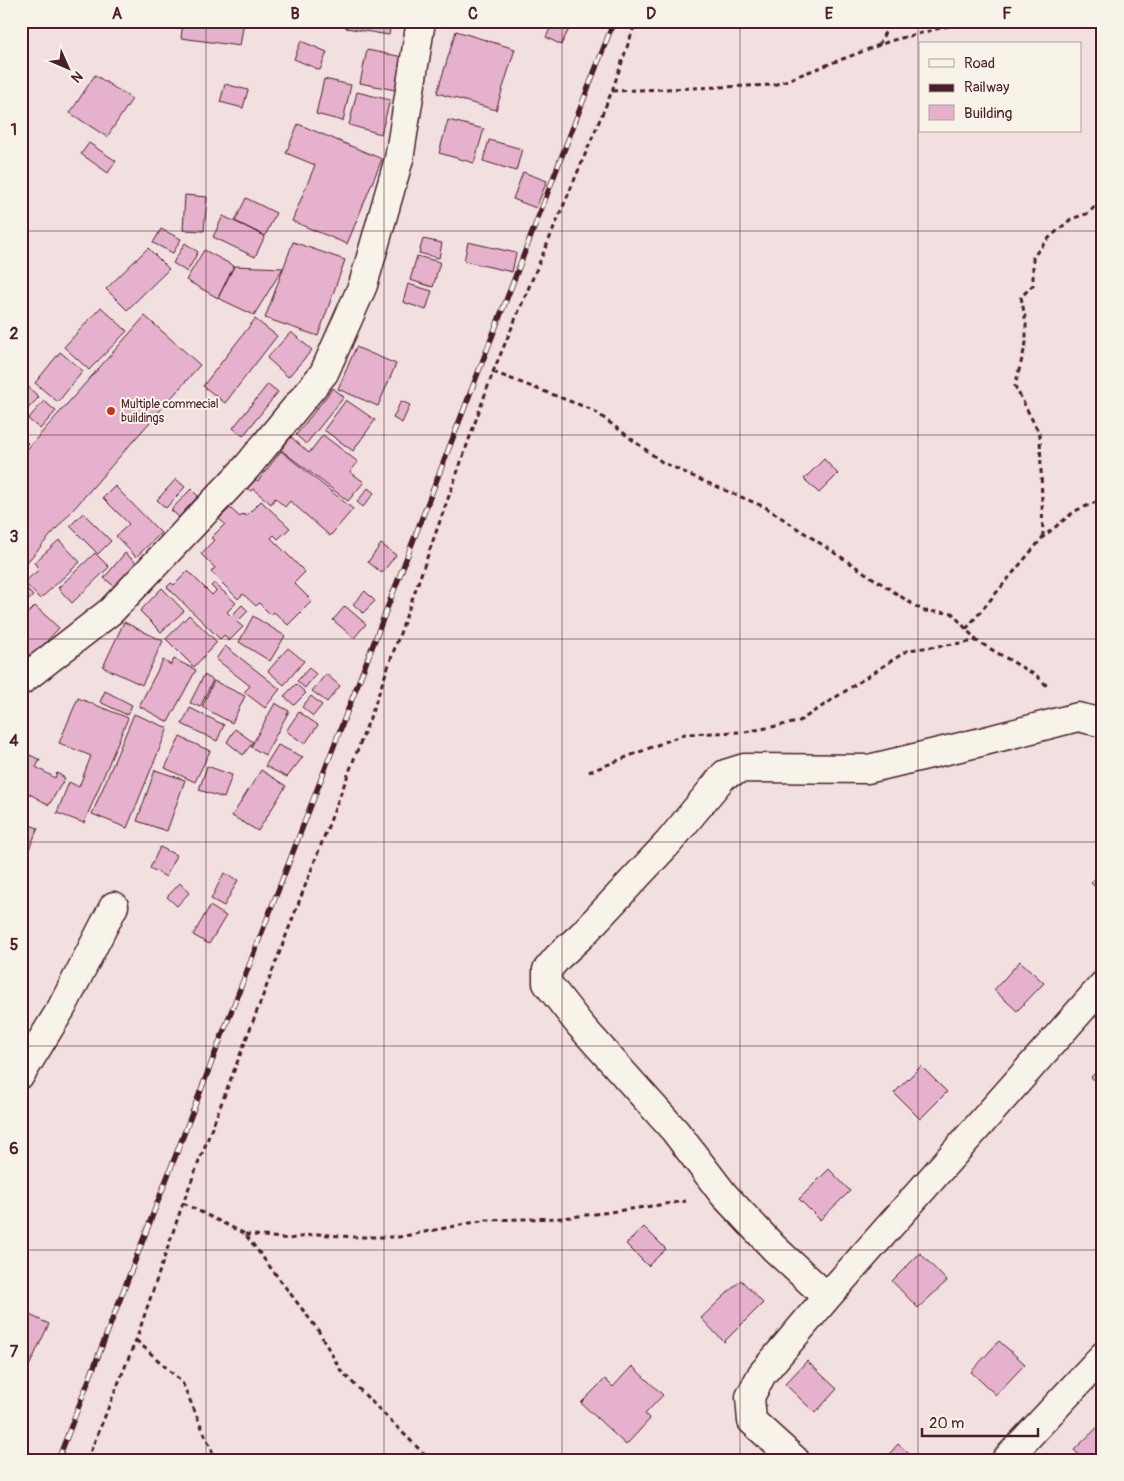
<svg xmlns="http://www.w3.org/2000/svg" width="1124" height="1481" font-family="Pangolin,sans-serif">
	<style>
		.building { fill: #e5b1cc; stroke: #4a1f2b }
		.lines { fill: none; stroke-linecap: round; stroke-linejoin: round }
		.minor-casing { stroke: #4a1f2b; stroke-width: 31 }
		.path { stroke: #4a1f2b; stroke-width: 3; stroke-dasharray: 5 4; stroke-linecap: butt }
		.minor { stroke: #f7f3e8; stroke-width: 28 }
		.rail-casing { stroke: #4a1f2b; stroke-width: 5.5 }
		.rail { stroke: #f7f3e8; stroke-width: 4; stroke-dasharray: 11; stroke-linecap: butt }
		.grid { fill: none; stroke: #4a1f2b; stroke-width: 1; stroke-opacity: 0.55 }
		.poi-dot { fill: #c8321e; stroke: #f7f3e8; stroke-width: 2 }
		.labels { text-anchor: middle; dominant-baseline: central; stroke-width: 4; stroke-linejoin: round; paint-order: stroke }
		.poi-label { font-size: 12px; fill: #4a1f2b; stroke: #f7f3e8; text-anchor: start }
		.neatline { fill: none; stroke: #4a1f2b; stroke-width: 2 }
		.grid-label { font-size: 16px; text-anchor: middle; font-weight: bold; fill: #4a1f2b }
	</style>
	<rect width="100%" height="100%" fill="#f2dfe0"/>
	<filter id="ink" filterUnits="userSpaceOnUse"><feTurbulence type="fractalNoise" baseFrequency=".02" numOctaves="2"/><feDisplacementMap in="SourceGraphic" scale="10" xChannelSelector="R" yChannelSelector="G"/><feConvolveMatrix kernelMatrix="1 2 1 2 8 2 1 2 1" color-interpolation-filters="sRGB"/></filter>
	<g filter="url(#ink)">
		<path class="building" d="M 183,21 L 244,21 L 240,46 L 181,38 Z
			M 347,21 L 391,21 L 389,35 L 346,28 Z
			M 554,21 L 573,21 L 561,45 L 546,37 Z
			M 456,31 L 515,49 L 496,110 L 437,93 Z
			M 301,41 L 327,52 L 320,70 L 294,59 Z
			M 367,50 L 403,57 L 395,90 L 360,83 Z
			M 95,75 L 132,99 L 107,137 L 70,113 Z
			M 324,79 L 351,85 L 343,121 L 316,114 Z
			M 225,84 L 248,90 L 243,108 L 220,102 Z
			M 357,92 L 390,100 L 381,134 L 349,125 Z
			M 448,120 L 484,129 L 474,163 L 439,153 Z
			M 298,124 L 382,159 L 347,244 L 292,221 L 315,165 L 286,153 Z
			M 489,140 L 522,149 L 516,171 L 483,161 Z
			M 89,143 L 116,161 L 108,173 L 81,154 Z
			M 523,172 L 547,181 L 536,208 L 513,199 Z
			M 185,195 L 207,197 L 204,231 L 183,230 Z
			M 246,198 L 276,213 L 265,236 L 235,221 Z
			M 223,216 L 265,236 L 255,257 L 213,237 Z
			M 161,229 L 181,239 L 173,253 L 153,243 Z
			M 423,239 L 442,243 L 439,258 L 419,253 Z
			M 293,242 L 345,260 L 318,336 L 265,318 Z
			M 468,242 L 516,253 L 512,272 L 464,261 Z
			M 185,243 L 198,252 L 187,272 L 173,263 Z
			M 148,248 L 169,269 L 127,310 L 106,289 Z
			M 204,250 L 234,266 L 218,298 L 186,280 Z
			M 417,256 L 440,262 L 433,287 L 410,280 Z
			M 234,266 L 283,268 L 254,315 L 218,298 Z
			M 408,284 L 432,291 L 426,310 L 403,302 Z
			M 101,307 L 127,331 L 89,370 L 64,347 Z
			M 145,316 L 200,365 L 21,569 L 21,456 Z
			M 255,319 L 277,336 L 225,403 L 203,386 Z
			M 291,332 L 312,350 L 288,377 L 267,358 Z
			M 356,347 L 396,364 L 378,406 L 338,389 Z
			M 60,352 L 83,371 L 58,402 L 35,383 Z
			M 21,380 L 39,397 L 22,415 L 21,414 Z
			M 268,384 L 278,392 L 243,436 L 233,428 Z
			M 333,388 L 344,397 L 306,444 L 296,435 Z
			M 346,400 L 375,420 L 353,451 L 324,430 Z
			M 44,401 L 56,411 L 40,429 L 28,419 Z
			M 401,401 L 410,405 L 402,423 L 393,418 Z
			M 323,435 L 358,462 L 350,472 L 364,482 L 348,501 L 281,450 L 291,437 L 309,453 Z
			M 21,437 L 28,443 L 21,451 Z
			M 281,451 L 353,509 L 330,536 L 290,501 L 285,507 L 275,498 L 271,504 L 253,489 L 251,491 L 245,486 L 253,477 L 258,481 Z
			M 824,459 L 838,474 L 819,493 L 804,479 Z
			M 176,479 L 185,487 L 166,508 L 157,500 Z
			M 115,486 L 161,533 L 136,557 L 116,536 L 129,524 L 103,498 Z
			M 368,488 L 374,493 L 363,507 L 357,502 Z
			M 191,489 L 198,496 L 179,517 L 171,510 Z
			M 261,501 L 290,528 L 278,539 L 274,535 L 271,538 L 305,572 L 294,583 L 312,601 L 288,625 L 274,612 L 271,615 L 259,603 L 256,606 L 243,594 L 238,599 L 211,572 L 215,568 L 201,554 L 214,540 L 211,538 L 225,524 L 219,519 L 230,508 L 240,517 L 243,514 L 246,516 Z
			M 83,513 L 111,541 L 98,554 L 70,526 Z
			M 59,540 L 80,562 L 40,599 L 24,582 L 40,569 L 34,563 Z
			M 381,544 L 396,555 L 382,573 L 368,562 Z
			M 95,553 L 109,567 L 72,603 L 58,588 Z
			M 125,553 L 140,566 L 119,590 L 104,578 Z
			M 188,571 L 212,595 L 216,591 L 211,586 L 214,583 L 236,603 L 227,612 L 231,616 L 242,605 L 248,611 L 237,622 L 243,627 L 229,641 L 224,635 L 220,639 L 167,587 L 171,583 L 174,585 Z
			M 21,583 L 33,596 L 21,607 Z
			M 162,588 L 184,611 L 161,632 L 140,611 Z
			M 365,591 L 375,601 L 363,613 L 353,604 Z
			M 35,606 L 59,628 L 32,657 L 21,646 L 21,641 L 24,638 L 21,636 L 21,620 Z
			M 345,606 L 366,624 L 354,638 L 333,620 Z
			M 189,615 L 217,642 L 194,667 L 166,639 Z
			M 253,616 L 285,636 L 270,661 L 239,642 Z
			M 124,622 L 163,641 L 142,685 L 103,667 Z
			M 225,646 L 280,689 L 265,708 L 244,692 L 250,686 L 216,659 Z
			M 288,648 L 304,661 L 284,685 L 268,671 Z
			M 174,659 L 196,670 L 168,722 L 139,706 L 163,660 L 171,665 Z
			M 309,668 L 316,674 L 305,688 L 297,681 Z
			M 326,674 L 340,686 L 327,702 L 312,691 Z
			M 204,675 L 213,680 L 200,707 L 190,703 Z
			M 214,681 L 245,696 L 232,723 L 202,707 Z
			M 296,684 L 306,693 L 294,705 L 284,696 Z
			M 105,691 L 132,705 L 127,715 L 100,702 Z
			M 311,696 L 322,705 L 313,716 L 302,707 Z
			M 78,698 L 128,718 L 84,823 L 57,813 L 69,782 L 79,787 L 91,756 L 59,743 Z
			M 275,703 L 289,711 L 265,755 L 251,747 Z
			M 190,708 L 224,725 L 217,741 L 182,724 Z
			M 299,712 L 318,725 L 305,744 L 286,731 Z
			M 134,714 L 168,728 L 127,828 L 92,814 Z
			M 235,729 L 253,742 L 243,755 L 227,742 Z
			M 180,737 L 210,751 L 195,782 L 165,768 Z
			M 278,745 L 303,757 L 287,777 L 265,766 Z
			M 30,755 L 40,760 L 36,767 L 55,778 L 57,773 L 65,778 L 49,805 L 21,789 L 21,769 Z
			M 207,766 L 232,775 L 224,798 L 199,790 Z
			M 155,770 L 185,780 L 167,831 L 137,821 Z
			M 261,770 L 286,786 L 258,831 L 232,816 Z
			M 21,822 L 38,828 L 24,861 L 21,860 Z
			M 160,847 L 176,855 L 166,877 L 150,868 Z
			M 1103,870 L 1103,894 L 1091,883 Z
			M 224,873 L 238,880 L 224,906 L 211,899 Z
			M 180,883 L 189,893 L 177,906 L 167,897 Z
			M 210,906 L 226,916 L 209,944 L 193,935 Z
			M 1020,961 L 1044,983 L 1017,1011 L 994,990 Z
			M 1103,1065 L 1103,1088 L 1091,1077 Z
			M 921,1066 L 947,1092 L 920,1119 L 894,1093 Z
			M 829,1169 L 850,1191 L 820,1220 L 799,1199 Z
			M 644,1227 L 666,1249 L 648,1266 L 626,1244 Z
			M 920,1253 L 947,1281 L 918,1308 L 892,1281 Z
			M 741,1280 L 763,1303 L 724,1342 L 701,1318 Z
			M 21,1311 L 49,1324 L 21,1383 Z
			M 999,1341 L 1025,1364 L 996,1395 L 971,1372 Z
			M 807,1361 L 837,1389 L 815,1413 L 785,1384 Z
			M 632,1366 L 663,1395 L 645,1414 L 650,1419 L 626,1445 L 581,1403 L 605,1379 L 613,1387 Z
			M 1102,1423 L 1103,1460 L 1084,1460 L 1074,1450 Z
			M 898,1444 L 916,1460 L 884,1460 Z"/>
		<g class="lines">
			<g class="minor-casing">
				<path id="minor" d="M 21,681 L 111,611 L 247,467 L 324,373 L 363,285 L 399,159 L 421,21
					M 21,1074 L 61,1009 L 114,906
					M 827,1297 L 774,1248 L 724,1195 L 675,1131 L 580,1025 L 547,983 L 547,970 L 558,957 L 581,936 L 669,842 L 725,774 L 744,768 L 868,769 L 977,743 L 1078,717 L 1103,723
					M 795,1460 L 752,1421 L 750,1397 L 762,1374 L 827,1297 L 1103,985
					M 1006,1460 L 1103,1356"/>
			</g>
			<path class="path" d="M 879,45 L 890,21
				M 612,91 L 774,85 L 890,41 L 968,21
				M 493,372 L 593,410 L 662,462 L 701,480 L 765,507 L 923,611 L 952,613 L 977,641
				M 1043,537 L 1040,435 L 1015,386 L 1026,343 L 1026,322 L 1021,297 L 1033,285 L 1033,257 L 1049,238 L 1071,219 L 1089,213 L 1103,196
				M 966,629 L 1043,537 L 1075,511 L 1103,499
				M 745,732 L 798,722 L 908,650 L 977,641 L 1037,676 L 1049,688
				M 589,772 L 685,734 L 739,732
				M 183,1203 L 245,1234 L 318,1330 L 341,1371 L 430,1460
				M 245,1234 L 289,1239 L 317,1234 L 353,1237 L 399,1237 L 486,1220 L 563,1218 L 603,1213 L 686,1201
				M 136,1340 L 182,1382 L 216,1460
				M 87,1460 L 136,1340 L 183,1203 L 371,715 L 493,372 L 612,91 L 636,21"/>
			<use href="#minor" class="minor"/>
			<g class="rail-casing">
				<path id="rail" d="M 58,1460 L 614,21"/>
			</g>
			<use href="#rail" class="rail"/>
		</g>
	</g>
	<path class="grid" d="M 206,21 L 206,1460M 384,21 L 384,1460M 562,21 L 562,1460M 740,21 L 740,1460M 918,21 L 918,1460M 21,231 L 1103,231M 21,435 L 1103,435M 21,639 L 1103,639M 21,842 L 1103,842M 21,1046 L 1103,1046M 21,1250 L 1103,1250"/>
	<circle class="poi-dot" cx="111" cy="411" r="5"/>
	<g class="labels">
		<g class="poi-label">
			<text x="121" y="404">Multiple commecial<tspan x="121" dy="14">buildings</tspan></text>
		</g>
	</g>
	<rect width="1124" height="1481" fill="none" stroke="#f7f3e8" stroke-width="55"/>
	<rect x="919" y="42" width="162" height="90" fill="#f7f3e8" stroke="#b29e9c"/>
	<rect x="929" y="59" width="25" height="8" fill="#f7f3e8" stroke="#b29e9c"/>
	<text x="964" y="68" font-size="15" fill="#4a1f2b">Road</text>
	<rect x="929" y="84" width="25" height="8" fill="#4a1f2b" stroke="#b29e9c"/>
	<text x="964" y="92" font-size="15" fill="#4a1f2b">Railway</text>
	<rect x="929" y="105" width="25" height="15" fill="#e5b1cc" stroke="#b29e9c"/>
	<text x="964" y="118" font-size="15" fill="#4a1f2b">Building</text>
	<g transform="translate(68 68) rotate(135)" stroke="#f7f3e8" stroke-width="4" paint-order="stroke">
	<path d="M0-4L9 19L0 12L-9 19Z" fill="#4a1f2b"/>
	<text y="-8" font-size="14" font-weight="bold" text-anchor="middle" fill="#4a1f2b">N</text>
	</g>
	<path d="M922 1428v8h116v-8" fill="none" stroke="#4a1f2b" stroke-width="2.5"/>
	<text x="929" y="1428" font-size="15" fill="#4a1f2b" stroke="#f7f3e8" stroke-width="4" paint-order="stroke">20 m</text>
	<rect x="28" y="28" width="1068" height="1426" class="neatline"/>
	<g class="grid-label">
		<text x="117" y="19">A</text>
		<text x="295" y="19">B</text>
		<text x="473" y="19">C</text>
		<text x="651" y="19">D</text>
		<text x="829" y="19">E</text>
		<text x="1007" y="19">F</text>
		<text x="14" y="135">1</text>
		<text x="14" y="339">2</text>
		<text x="14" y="542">3</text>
		<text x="14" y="746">4</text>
		<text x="14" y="950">5</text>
		<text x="14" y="1154">6</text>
		<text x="14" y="1357">7</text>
	</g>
</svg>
